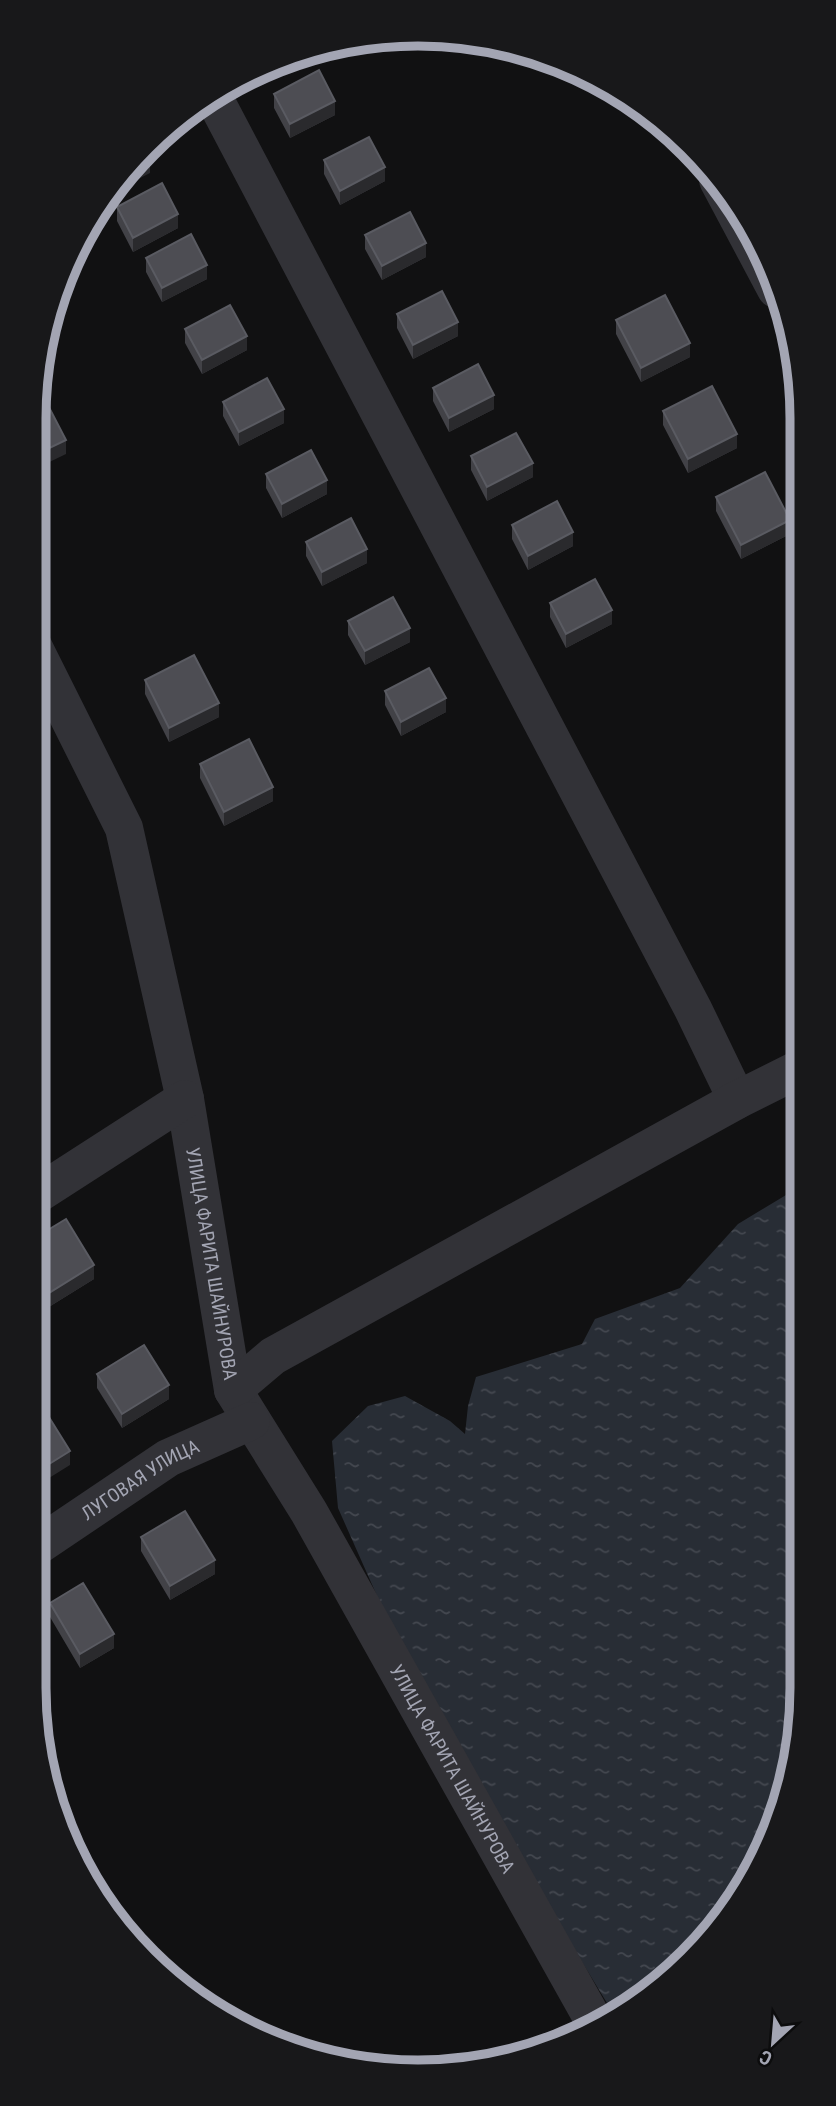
<svg xmlns="http://www.w3.org/2000/svg" width="836" height="2106" font-family="'Roboto Condensed',sans-serif">
	<style>
		.water { fill: url(#water-ripples) }
		.lines { fill: none; stroke-linecap: round; stroke-linejoin: round }
		.minor { stroke: #323237; stroke-width: 38 }
		.wall { fill: #424247 }
		.shaded-wall { fill: #2a2a2d }
		.building { fill: #4d4d53; stroke: #5a5b62; stroke-width: 2 }
		.labels { text-anchor: middle; dominant-baseline: central; stroke-width: 7; stroke-linejoin: round; paint-order: stroke }
		.street-label { font-size: 19px; fill: #a3a5b3; stroke: #0c0c0d }
		.rim { fill: none; stroke: #a3a5b3; stroke-width: 9 }
	</style>
	<defs>
		<pattern id="water-ripples" width="26" height="14" patternUnits="userSpaceOnUse" patternTransform="scale(1.75)"><rect width="26" height="14" fill="#282d35"/><path d="M2 4q2-2 4 0t4 0M15 11q2-2 4 0t4 0" fill="none" stroke="#444850"/></pattern>
	</defs>
	<rect width="100%" height="100%" fill="#111112"/>
	<path class="water" d="M 801,1186 L 803,1688 L 790,1788 L 723,1922 L 631,2008 L 618,2014 L 607,2003 L 576,1952 L 378,1598 L 338,1508 L 332,1441 L 368,1406 L 405,1396 L 450,1421 L 465,1434 L 468,1406 L 476,1377 L 582,1344 L 595,1319 L 680,1288 L 738,1224 Z"/>
	<g class="lines">
		<g class="minor">
			<path d="M 213,96 L 693,1009 L 737,1100"/>
			<path d="M 718,180 L 776,289"/>
			<path id="s1" d="M 33,646 L 124,828 L 185,1099 L 233,1390 L 309,1512 L 595,2023"/>
			<path d="M 33,1197 L 185,1099"/>
			<path d="M 233,1390 L 273,1356 L 737,1100 L 801,1068"/>
			<path id="s2" d="M 33,1549 L 168,1458 L 251,1421"/>
		</g>
	</g>
	<path class="wall" d="M 274,94 L 335,115 L 290,138 L 274,108 Z
		M 324,160 L 385,181 L 340,205 L 324,174 Z
		M 117,207 L 178,228 L 133,252 L 117,221 Z
		M 365,235 L 426,257 L 382,280 L 365,249 Z
		M 146,258 L 207,279 L 162,302 L 146,272 Z
		M 397,314 L 458,336 L 413,359 L 397,328 Z
		M 616,320 L 690,357 L 641,382 L 616,334 Z
		M 185,329 L 247,350 L 202,374 L 185,343 Z
		M 433,388 L 494,409 L 449,432 L 433,401 Z
		M 223,402 L 284,423 L 239,446 L 223,416 Z
		M 663,411 L 737,448 L 688,473 L 663,425 Z
		M 471,456 L 533,477 L 487,501 L 471,470 Z
		M 266,474 L 327,494 L 282,518 L 266,488 Z
		M 716,497 L 790,534 L 741,559 L 716,511 Z
		M 512,525 L 573,546 L 528,570 L 512,539 Z
		M 306,542 L 367,563 L 322,586 L 306,556 Z
		M 550,603 L 612,624 L 566,648 L 550,617 Z
		M 348,621 L 410,642 L 365,665 L 348,635 Z
		M 145,680 L 219,717 L 169,742 L 145,694 Z
		M 385,691 L 446,712 L 401,736 L 385,705 Z
		M 200,764 L 273,801 L 224,826 L 200,778 Z
		M 33,1239 L 94,1279 L 44,1310 L 33,1292 Z
		M 97,1374 L 169,1399 L 122,1428 L 97,1388 Z
		M 141,1537 L 215,1574 L 170,1600 L 141,1551 Z
		M 50,1603 L 114,1648 L 80,1668 L 50,1617 Z"/>
	<path class="shaded-wall" d="M 335,101 L 335,115 L 290,138 L 290,124 Z
		M 150,159 L 150,173 L 107,195 L 113,183 L 128,170 Z
		M 385,167 L 385,181 L 340,205 L 340,191 Z
		M 178,214 L 178,228 L 133,252 L 133,238 Z
		M 426,243 L 426,257 L 382,280 L 382,266 Z
		M 207,265 L 207,279 L 162,302 L 162,288 Z
		M 458,322 L 458,336 L 413,359 L 413,345 Z
		M 247,336 L 247,350 L 202,374 L 202,360 Z
		M 690,343 L 690,357 L 641,382 L 641,368 Z
		M 494,395 L 494,409 L 449,432 L 449,418 Z
		M 284,409 L 284,423 L 239,446 L 239,432 Z
		M 737,434 L 737,448 L 688,473 L 688,459 Z
		M 66,440 L 66,454 L 33,470 L 33,456 Z
		M 533,463 L 533,477 L 487,501 L 487,487 Z
		M 327,480 L 327,494 L 282,518 L 282,504 Z
		M 790,520 L 790,534 L 741,559 L 741,545 Z
		M 573,532 L 573,546 L 528,570 L 528,556 Z
		M 367,549 L 367,563 L 322,586 L 322,572 Z
		M 612,610 L 612,624 L 566,648 L 566,634 Z
		M 410,628 L 410,642 L 365,665 L 365,651 Z
		M 446,698 L 446,712 L 401,736 L 401,722 Z
		M 219,703 L 219,717 L 169,742 L 169,728 Z
		M 273,787 L 273,801 L 224,826 L 224,812 Z
		M 94,1265 L 94,1279 L 44,1310 L 44,1296 Z
		M 169,1385 L 169,1399 L 122,1428 L 122,1414 Z
		M 70,1451 L 70,1465 L 33,1488 L 33,1474 Z
		M 215,1560 L 215,1574 L 170,1600 L 170,1586 Z
		M 114,1634 L 114,1648 L 80,1668 L 80,1654 Z"/>
	<path class="building" d="M 319,70 L 335,101 L 290,124 L 274,94 Z
		M 369,137 L 385,167 L 340,191 L 324,160 Z
		M 147,153 L 150,159 L 128,170 Z
		M 162,183 L 178,214 L 133,238 L 117,207 Z
		M 410,212 L 426,243 L 382,266 L 365,235 Z
		M 191,234 L 207,265 L 162,288 L 146,258 Z
		M 442,291 L 458,322 L 413,345 L 397,314 Z
		M 665,295 L 690,343 L 641,368 L 616,320 Z
		M 230,305 L 247,336 L 202,360 L 185,329 Z
		M 478,364 L 494,395 L 449,418 L 433,388 Z
		M 267,378 L 284,409 L 239,432 L 223,402 Z
		M 712,386 L 737,434 L 688,459 L 663,411 Z
		M 41,392 L 66,440 L 33,456 L 33,418 L 36,394 Z
		M 516,433 L 533,463 L 487,487 L 471,456 Z
		M 311,450 L 327,480 L 282,504 L 266,474 Z
		M 765,472 L 790,520 L 741,545 L 716,497 Z
		M 557,501 L 573,532 L 528,556 L 512,525 Z
		M 351,518 L 367,549 L 322,572 L 306,542 Z
		M 595,579 L 612,610 L 566,634 L 550,603 Z
		M 393,597 L 410,628 L 365,651 L 348,621 Z
		M 194,655 L 219,703 L 169,728 L 145,680 Z
		M 429,668 L 446,698 L 401,722 L 385,691 Z
		M 249,739 L 273,787 L 224,812 L 200,764 Z
		M 66,1219 L 94,1265 L 44,1296 L 33,1278 L 33,1239 Z
		M 144,1345 L 169,1385 L 122,1414 L 97,1374 Z
		M 42,1406 L 70,1451 L 33,1474 L 33,1411 Z
		M 185,1511 L 215,1560 L 170,1586 L 141,1537 Z
		M 83,1583 L 114,1634 L 80,1654 L 50,1603 Z"/>
	<g class="labels">
		<g class="street-label">
			<text stroke="none"><textPath href="#s1" startOffset="648">УЛИЦА ФАРИТА ШАЙНУРОВА</textPath></text>
			<text stroke="none"><textPath href="#s2" startOffset="128">ЛУГОВАЯ УЛИЦА</textPath></text>
			<text stroke="none"><textPath href="#s1" startOffset="1214">УЛИЦА ФАРИТА ШАЙНУРОВА</textPath></text>
		</g>
	</g>
	<path d="M0 0H836V2106H0ZM418 46H418A372 372 0 0 1 790 418V1688A372 372 0 0 1 418 2060H418A372 372 0 0 1 46 1688V418A372 372 0 0 1 418 46Z" fill="#18181a" fill-rule="evenodd"/>
	<path class="rim" d="M418 46H418A372 372 0 0 1 790 418V1688A372 372 0 0 1 418 2060H418A372 372 0 0 1 46 1688V418A372 372 0 0 1 418 46Z"/>
	<g transform="translate(773 2043) rotate(206)" stroke="#0c0c0d" stroke-width="5" paint-order="stroke">
	<path d="M0-5L12 26L0 18L-12 26Z" fill="#a3a5b3"/>
	<text y="-10" font-size="19" font-weight="bold" text-anchor="middle" fill="#a3a5b3">С</text>
	</g>
</svg>
